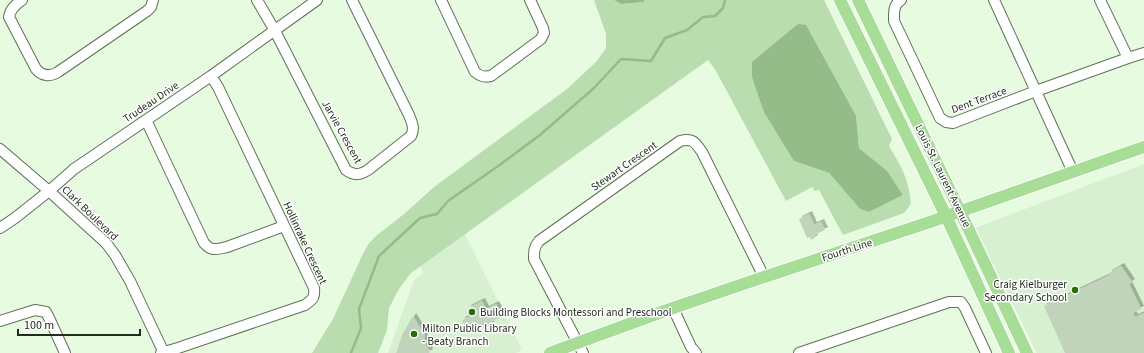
<svg xmlns="http://www.w3.org/2000/svg" width="1144" height="353" font-family="'Source Sans 3',sans-serif">
	<style>
		.built { fill: #d7f0d0 }
		.green { fill: #b9ddaf; fill-rule: evenodd }
		.water { fill: #94bc89 }
		.lines { fill: none; stroke-linecap: round; stroke-linejoin: round }
		.stream { stroke: #94bc89; stroke-width: 2.5 }
		.building { fill: #c1d4bb; filter: url(#shadow) }
		.minor-casing { stroke: #5e7059; stroke-width: 12 }
		.major-casing { stroke: #fff; stroke-width: 14 }
		.minor { stroke: #fff; stroke-width: 10 }
		.major { stroke: #a7dd96; stroke-width: 12 }
		.poi-dot { fill: #286e09; stroke: #fff; stroke-width: 1.5 }
		.labels { text-anchor: middle; dominant-baseline: central; stroke-width: 3; stroke-linejoin: round; paint-order: stroke }
		.street-label { font-size: 11px; fill: #232b21; stroke: #fff }
		.poi-label { font-size: 11px; fill: #232b21; stroke: #fff; text-anchor: start }
	</style>
	<defs>
		<filter id="shadow"><feDropShadow dx="3" dy="-3" stdDeviation="0" flood-color="#0004"/></filter>
	</defs>
	<rect width="100%" height="100%" fill="#e7fbe1"/>
	<path class="built" d="M 1144,164 L 1144,353 L 1037,353 L 975,228 Z
		M 465,234 L 522,350 L 516,353 L 388,353 L 414,280 L 423,274 L 420,266 Z"/>
	<path class="green" d="M 594,0 L 614,0 L 621,4 L 642,2 L 645,0 L 824,0 L 892,139 L 889,146 C 901,166 909,179 911,204 L 904,213 L 843,235 L 819,190 L 815,191 L 812,187 L 786,201 L 716,71 L 708,60 L 411,273 L 399,289 L 389,308 L 387,330 L 378,353 L 312,353 L 333,319 L 362,256 L 369,243 L 376,236 L 404,214 L 434,187 L 567,89 L 597,61 L 606,48 L 606,34 ZM 856,116 L 859,148 L 886,171 L 903,195 L 869,212 L 860,209 L 829,173 L 794,161 Z"/>
	<path class="water" d="M 614,0 L 645,0 L 643,2 L 621,4 Z
		M 798,24 L 806,25 L 856,116 L 859,148 L 887,171 L 903,195 L 869,212 L 860,209 L 829,173 L 794,161 L 764,112 L 752,77 L 752,62 Z"/>
	<g class="lines">
		<path class="stream" d="M 351,353 L 361,328 L 359,309 L 379,256 L 420,218 L 437,214 L 448,201 L 501,164 L 540,135 L 594,88 L 621,59 L 651,61 L 665,38 L 687,30 L 703,17 L 715,16 L 723,8 L 725,0"/>
	</g>
	<path class="building" d="M 809,214 L 814,225 L 821,222 L 825,230 L 814,235 L 815,238 L 811,240 L 810,237 L 807,238 L 799,219 Z
		M 1121,266 L 1132,282 L 1129,284 L 1141,309 L 1133,313 L 1135,317 L 1144,313 L 1144,353 L 1065,353 L 1044,306 L 1110,275 L 1109,273 Z
		M 482,301 L 486,309 L 496,304 L 503,316 L 491,322 L 492,324 L 479,330 L 478,328 L 468,333 L 462,320 L 472,315 L 468,308 Z
		M 413,316 L 425,335 L 424,340 L 426,346 L 430,351 L 429,353 L 396,353 L 403,333 Z"/>
	<g class="lines">
		<g class="minor-casing">
			<path id="minor" d="M 22,0 C 16,4 10,9 9,17 L 36,69 C 42,76 50,77 58,72 L 147,11 L 151,7 L 153,0
				M 257,0 L 275,31 L 346,170 C 354,176 360,175 368,170 L 411,136 C 415,128 412,123 409,115 L 352,0
				M 441,0 L 475,72 C 481,77 484,77 491,76 L 541,39 L 544,33 L 543,28 L 530,0
				M 901,0 C 893,5 894,13 894,21 L 940,118 L 946,122 L 953,123 L 1036,91 L 1128,58 L 1100,0
				M 994,0 L 1073,172
				M 1128,58 L 1144,53
				M 146,120 L 204,243 C 212,252 216,249 227,247 L 284,226
				M 0,149 L 49,191 L 106,243 L 115,255 L 130,281 L 164,353
				M 0,228 L 15,218 L 49,191 L 74,169 L 211,76 L 317,0
				M 673,308 L 691,347 L 696,353
				M 0,321 L 35,310 L 46,312 L 50,320 L 65,353
				M 161,353 L 178,348 L 305,305 C 313,299 315,298 314,288 L 218,87 L 211,76
				M 583,353 L 534,259 C 534,251 534,247 539,241 L 680,141 C 693,138 695,142 702,152 L 764,277
				M 799,353 L 949,302 L 961,302 L 965,308 L 986,353"/>
		</g>
		<g class="major-casing">
			<path id="major" d="M 840,0 L 946,216 L 1009,353
				M 858,0 L 960,211 L 1027,353
				M 550,353 L 673,308 L 764,277 L 930,222 L 1144,147"/>
		</g>
		<use href="#minor" class="minor"/>
		<use href="#major" class="major"/>
	</g>
	<g class="poi-dot">
		<circle cx="1075" cy="290" r="4"/>
		<circle cx="472" cy="312" r="4"/>
		<circle cx="414" cy="334" r="4"/>
	</g>
	<g class="labels">
		<g class="street-label">
			<text transform="translate(979 100) rotate(-20)">Dent Terrace</text>
			<text transform="translate(151 102) rotate(-34)">Trudeau Drive</text>
			<text transform="translate(342 132) rotate(61)">Jarvie Crescent</text>
			<text transform="translate(624 166) rotate(-35)">Stewart Crescent</text>
			<text transform="translate(943 176) rotate(64)">Louis St. Laurent Avenue</text>
			<text transform="translate(90 213) rotate(44)">Clark Boulevard</text>
			<text transform="translate(305 243) rotate(65)">Hollinrake Crescent</text>
			<text transform="translate(847 250) rotate(-18)">Fourth Line</text>
		</g>
		<g class="poi-label">
			<text x="1067" y="284" text-anchor="end">Craig Kielburger<tspan x="1067" dy="13">Secondary School</tspan></text>
			<text x="480" y="312">Building Blocks Montessori and Preschool</text>
			<text x="422" y="328">Milton Public Library<tspan x="422" dy="13">- Beaty Branch</tspan></text>
		</g>
	</g>
	<path d="M18 329v6h122v-6" fill="none" stroke="#232b21" stroke-width="2"/>
	<text x="24" y="329" font-size="12" fill="#232b21" stroke="#ffffff" stroke-width="3" paint-order="stroke">100 m</text>
</svg>
